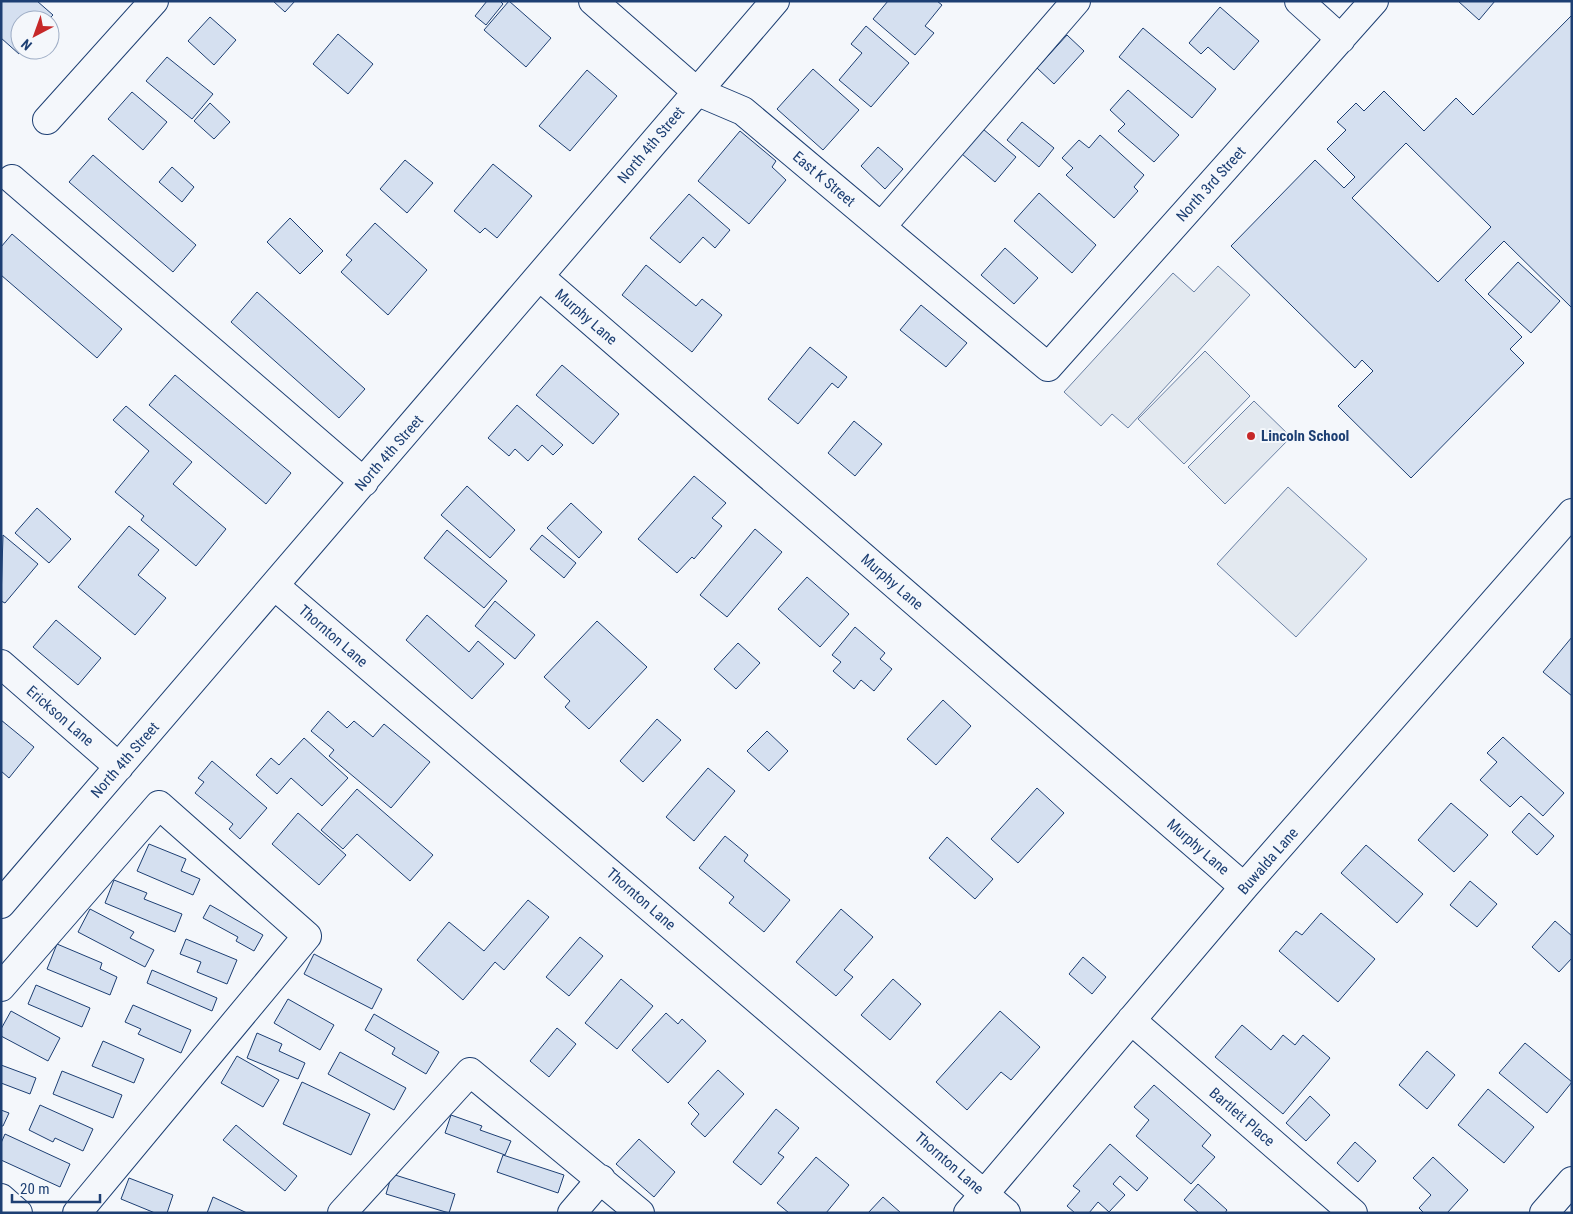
<svg xmlns="http://www.w3.org/2000/svg" width="1573" height="1214" font-family="'Roboto Condensed',sans-serif">
	<style>
		.green { fill: #e3e9f0; stroke: #687fa3 }
		.building { fill: #d5e0f0; stroke: #1d3f73; fill-rule: evenodd }
		.lines { fill: none; stroke-linecap: round; stroke-linejoin: round }
		.minor-casing { stroke: #1d3f73; stroke-width: 30 }
		.minor { stroke: #f4f7fb; stroke-width: 28 }
		.poi-dot { fill: #c62828; stroke: #f4f7fb; stroke-width: 2 }
		.labels { text-anchor: middle; dominant-baseline: central; stroke-width: 4; stroke-linejoin: round; paint-order: stroke }
		.street-label { font-size: 15px; fill: #1d3f73; stroke: #f4f7fb }
		.poi-label { font-size: 15px; font-weight: bold; fill: #1d3f73; stroke: #f4f7fb; text-anchor: start }
	</style>
	<rect width="100%" height="100%" fill="#f4f7fb"/>
	<path class="green" d="M 1218,266 L 1250,295 L 1128,428 L 1112,414 L 1101,426 L 1064,392 L 1173,273 L 1194,292 Z
		M 1205,351 L 1250,396 L 1184,464 L 1138,419 Z
		M 1254,401 L 1291,437 L 1225,504 L 1188,467 Z
		M 1288,487 L 1367,559 L 1296,637 L 1217,564 Z"/>
	<path class="building" d="M 1,1 L 37,1 L 53,15 L 48,20 L 20,20 L 20,50 L 22,50 L 19,54 L 1,38 Z
		M 273,1 L 295,1 L 285,12 Z
		M 487,1 L 500,1 L 503,4 L 486,25 L 475,16 Z
		M 509,1 L 551,38 L 526,67 L 484,30 Z
		M 888,1 L 937,1 L 942,5 L 925,26 L 934,33 L 915,55 L 873,19 Z
		M 1458,1 L 1495,1 L 1479,20 Z
		M 1220,7 L 1259,41 L 1234,70 L 1208,47 L 1201,54 L 1189,43 Z
		M 1572,15 L 1572,308 L 1504,241 L 1465,280 L 1522,337 L 1510,349 L 1524,363 L 1411,478 L 1338,406 L 1373,371 L 1362,360 L 1355,368 L 1231,246 L 1315,160 L 1344,188 L 1355,177 L 1327,149 L 1346,130 L 1337,122 L 1356,103 L 1364,111 L 1384,91 L 1424,131 L 1456,98 L 1473,115 ZM 1406,143 L 1491,227 L 1438,282 L 1352,198 Z
		M 210,17 L 236,40 L 214,65 L 188,41 Z
		M 866,26 L 909,63 L 871,107 L 839,80 L 862,53 L 851,44 Z
		M 1143,28 L 1216,89 L 1192,118 L 1119,57 Z
		M 338,34 L 373,64 L 348,94 L 313,64 Z
		M 1067,35 L 1084,51 L 1054,84 L 1037,68 Z
		M 167,57 L 213,94 L 192,119 L 146,81 Z
		M 813,69 L 859,110 L 823,150 L 777,109 Z
		M 587,70 L 617,96 L 570,151 L 539,126 Z
		M 1128,90 L 1179,135 L 1154,162 L 1118,131 L 1125,124 L 1110,110 Z
		M 132,92 L 167,122 L 143,150 L 108,119 Z
		M 210,103 L 230,122 L 214,139 L 194,121 Z
		M 1022,122 L 1054,148 L 1039,167 L 1007,140 Z
		M 983,129 L 1016,157 L 995,182 L 962,154 Z
		M 740,131 L 776,161 L 772,167 L 786,180 L 749,224 L 698,181 Z
		M 1100,135 L 1144,175 L 1134,187 L 1138,191 L 1114,218 L 1066,175 L 1073,168 L 1062,158 L 1079,140 L 1089,148 Z
		M 878,147 L 903,169 L 885,189 L 861,166 Z
		M 93,155 L 196,245 L 173,272 L 69,182 Z
		M 405,160 L 433,183 L 407,213 L 380,189 Z
		M 493,164 L 532,196 L 497,238 L 485,228 L 480,233 L 454,211 Z
		M 172,167 L 194,187 L 182,202 L 159,182 Z
		M 1039,193 L 1096,245 L 1072,273 L 1014,221 Z
		M 689,194 L 730,230 L 715,248 L 703,237 L 680,263 L 650,238 Z
		M 290,218 L 323,251 L 300,274 L 267,242 Z
		M 375,223 L 427,270 L 388,315 L 341,272 L 352,260 L 346,255 Z
		M 12,234 L 122,329 L 97,358 L 1,275 L 1,247 Z
		M 1005,248 L 1038,278 L 1014,304 L 981,275 Z
		M 1518,262 L 1560,301 L 1531,333 L 1488,294 Z
		M 646,265 L 696,306 L 702,299 L 722,315 L 692,352 L 622,295 Z
		M 257,292 L 365,389 L 339,418 L 231,322 Z
		M 921,305 L 967,343 L 946,367 L 900,330 Z
		M 810,347 L 847,377 L 838,388 L 832,383 L 798,424 L 768,399 Z
		M 562,365 L 619,414 L 593,444 L 536,395 Z
		M 175,375 L 291,473 L 266,504 L 149,405 Z
		M 517,405 L 563,445 L 553,455 L 542,445 L 528,461 L 515,449 L 509,456 L 488,438 Z
		M 126,406 L 192,462 L 173,484 L 226,529 L 196,566 L 141,520 L 144,516 L 115,492 L 149,451 L 113,420 Z
		M 854,421 L 882,444 L 855,476 L 828,453 Z
		M 694,476 L 726,503 L 712,518 L 722,526 L 694,559 L 692,557 L 677,573 L 638,539 Z
		M 467,486 L 515,530 L 490,558 L 441,515 Z
		M 571,503 L 602,532 L 579,558 L 547,528 Z
		M 37,508 L 71,539 L 49,563 L 15,533 Z
		M 129,526 L 159,550 L 138,575 L 166,598 L 135,635 L 78,587 Z
		M 755,529 L 782,552 L 727,617 L 700,595 Z
		M 447,530 L 507,581 L 484,608 L 424,558 Z
		M 3,535 L 38,564 L 5,603 L 1,601 Z
		M 542,535 L 576,563 L 564,578 L 530,549 Z
		M 807,577 L 849,614 L 820,647 L 778,609 Z
		M 495,601 L 535,635 L 515,659 L 475,626 Z
		M 427,615 L 469,652 L 478,641 L 504,664 L 472,699 L 406,640 Z
		M 56,620 L 101,658 L 78,685 L 33,647 Z
		M 597,621 L 647,667 L 589,729 L 565,707 L 570,701 L 544,677 Z
		M 855,627 L 885,653 L 880,659 L 892,669 L 874,691 L 861,680 L 854,689 L 833,671 L 841,662 L 832,655 Z
		M 1572,637 L 1572,696 L 1543,672 Z
		M 738,643 L 760,663 L 736,689 L 714,669 Z
		M 943,700 L 971,726 L 936,765 L 907,739 Z
		M 328,711 L 347,728 L 354,721 L 373,737 L 384,724 L 430,762 L 391,808 L 329,756 L 334,750 L 311,731 Z
		M 657,719 L 681,740 L 643,782 L 620,761 Z
		M 1,720 L 34,747 L 9,778 L 1,771 Z
		M 767,731 L 788,751 L 769,771 L 747,751 Z
		M 1503,737 L 1564,793 L 1543,816 L 1521,796 L 1510,807 L 1480,780 L 1497,762 L 1487,753 Z
		M 304,738 L 348,778 L 322,806 L 291,778 L 277,794 L 256,775 L 271,758 L 279,765 Z
		M 212,761 L 267,808 L 240,839 L 229,829 L 233,824 L 195,793 L 204,782 L 198,778 Z
		M 708,768 L 735,791 L 694,841 L 666,817 Z
		M 1037,788 L 1064,813 L 1018,863 L 991,839 Z
		M 357,789 L 433,855 L 410,881 L 357,834 L 343,849 L 321,830 Z
		M 1451,803 L 1488,835 L 1454,872 L 1418,840 Z
		M 298,813 L 346,855 L 319,885 L 272,844 Z
		M 1529,813 L 1554,836 L 1537,855 L 1512,832 Z
		M 725,836 L 748,855 L 744,861 L 790,900 L 764,932 L 729,903 L 734,897 L 699,868 Z
		M 947,837 L 993,879 L 975,899 L 929,858 Z
		M 149,844 L 186,859 L 181,871 L 200,879 L 193,895 L 137,871 Z
		M 1366,845 L 1423,894 L 1397,923 L 1341,873 Z
		M 114,880 L 147,893 L 144,899 L 182,914 L 175,932 L 105,903 Z
		M 1470,881 L 1497,904 L 1477,927 L 1450,905 Z
		M 528,900 L 549,917 L 504,970 L 495,962 L 463,1000 L 417,960 L 449,922 L 484,951 Z
		M 210,905 L 263,935 L 254,951 L 236,941 L 238,937 L 203,918 Z
		M 90,909 L 134,932 L 130,938 L 154,950 L 145,967 L 78,932 Z
		M 841,909 L 873,937 L 844,970 L 853,977 L 836,996 L 796,962 Z
		M 1321,913 L 1375,959 L 1338,1002 L 1279,951 L 1296,931 L 1302,935 Z
		M 1555,921 L 1572,936 L 1572,958 L 1559,972 L 1532,947 Z
		M 580,937 L 603,956 L 569,996 L 546,977 Z
		M 186,939 L 237,960 L 227,984 L 197,972 L 201,962 L 180,954 Z
		M 57,944 L 102,963 L 100,969 L 117,977 L 110,995 L 47,969 Z
		M 314,954 L 382,989 L 372,1009 L 304,974 Z
		M 1083,957 L 1106,977 L 1092,994 L 1069,974 Z
		M 152,970 L 217,998 L 212,1011 L 147,983 Z
		M 621,979 L 653,1006 L 617,1049 L 585,1023 Z
		M 893,979 L 921,1004 L 890,1040 L 861,1015 Z
		M 36,985 L 90,1008 L 82,1027 L 28,1004 Z
		M 288,999 L 334,1025 L 320,1050 L 274,1023 Z
		M 133,1005 L 191,1030 L 181,1053 L 138,1034 L 141,1029 L 125,1022 Z
		M 11,1011 L 60,1038 L 48,1061 L 1,1036 L 1,1029 Z
		M 1000,1011 L 1040,1047 L 1011,1080 L 1001,1072 L 967,1110 L 936,1082 Z
		M 666,1013 L 678,1024 L 682,1019 L 706,1041 L 668,1083 L 632,1050 Z
		M 374,1014 L 439,1052 L 426,1074 L 392,1054 L 395,1048 L 365,1030 Z
		M 1242,1025 L 1271,1050 L 1283,1035 L 1295,1045 L 1303,1035 L 1330,1058 L 1283,1114 L 1215,1057 Z
		M 557,1028 L 576,1044 L 549,1077 L 530,1061 Z
		M 257,1033 L 282,1044 L 279,1051 L 305,1063 L 298,1079 L 247,1058 Z
		M 103,1041 L 144,1059 L 134,1083 L 92,1066 Z
		M 1525,1043 L 1572,1082 L 1547,1113 L 1499,1073 Z
		M 1427,1051 L 1455,1075 L 1427,1109 L 1399,1085 Z
		M 340,1052 L 406,1088 L 394,1110 L 328,1074 Z
		M 237,1056 L 279,1080 L 263,1107 L 221,1083 Z
		M 1,1065 L 36,1078 L 30,1094 L 1,1083 Z
		M 718,1070 L 744,1094 L 705,1137 L 691,1124 L 699,1114 L 688,1103 Z
		M 62,1071 L 122,1095 L 113,1118 L 53,1094 Z
		M 302,1082 L 370,1114 L 351,1155 L 283,1124 Z
		M 1154,1085 L 1211,1135 L 1202,1146 L 1215,1157 L 1191,1184 L 1136,1136 L 1149,1120 L 1134,1107 Z
		M 1488,1089 L 1534,1127 L 1504,1163 L 1458,1125 Z
		M 1310,1096 L 1330,1115 L 1306,1141 L 1286,1123 Z
		M 40,1105 L 93,1129 L 83,1151 L 55,1138 L 53,1142 L 29,1130 Z
		M 776,1109 L 799,1128 L 778,1153 L 784,1157 L 761,1185 L 733,1162 Z
		M 1,1110 L 9,1113 L 3,1126 L 1,1126 Z
		M 451,1115 L 482,1126 L 480,1130 L 511,1141 L 505,1155 L 445,1133 Z
		M 236,1125 L 297,1176 L 285,1191 L 223,1140 Z
		M 5,1134 L 70,1164 L 60,1187 L 1,1160 L 1,1143 Z
		M 639,1139 L 675,1172 L 654,1197 L 616,1164 Z
		M 1355,1142 L 1376,1161 L 1358,1182 L 1337,1163 Z
		M 1110,1144 L 1148,1178 L 1137,1191 L 1120,1176 L 1113,1184 L 1125,1195 L 1109,1212 L 1098,1202 L 1089,1213 L 1075,1213 L 1067,1206 L 1080,1191 L 1073,1186 Z
		M 503,1155 L 564,1175 L 558,1193 L 497,1172 Z
		M 816,1157 L 849,1185 L 826,1213 L 789,1213 L 777,1203 Z
		M 1433,1157 L 1468,1190 L 1447,1213 L 1424,1213 L 1419,1208 L 1431,1195 L 1413,1178 Z
		M 392,1174 L 455,1194 L 449,1213 L 386,1194 Z
		M 129,1178 L 173,1195 L 167,1213 L 155,1213 L 121,1199 Z
		M 1198,1184 L 1227,1210 L 1225,1213 L 1199,1213 L 1184,1200 Z
		M 213,1197 L 247,1213 L 207,1213 Z
		M 883,1197 L 901,1213 L 868,1213 Z"/>
	<g class="lines">
		<g class="minor-casing">
			<path id="minor" d="M 593,1 L 696,91 L 743,111 L 1048,367 L 1374,1
				M 1299,1 L 1341,39
				M 47,120 L 154,1
				M 12,179 L 364,482
				M 881,227 L 1076,1
				M 540,277 L 1244,887
				M 275,586 L 1006,1213
				M 1,664 L 119,767
				M 1,904 L 775,1
				M 1,987 L 159,805 L 307,936 L 77,1213
				M 1131,1020 L 1353,1213
				M 1,1198 L 18,1213
				M 342,1213 L 470,1072 L 640,1213
				M 572,1213 L 601,1179
				M 968,1213 L 1244,887 L 1572,513
				M 1544,1213 L 1572,1181"/>
		</g>
		<use href="#minor" class="minor"/>
	</g>
	<circle class="poi-dot" cx="1251" cy="436" r="5"/>
	<g class="labels">
		<g class="street-label">
			<text transform="translate(651 145) rotate(-50)">North 4th Street</text>
			<text transform="translate(824 179) rotate(40)">East K Street</text>
			<text transform="translate(1211 184) rotate(-48)">North 3rd Street</text>
			<text transform="translate(586 317) rotate(41)">Murphy Lane</text>
			<text transform="translate(389 453) rotate(-49)">North 4th Street</text>
			<text transform="translate(892 582) rotate(41)">Murphy Lane</text>
			<text transform="translate(333 636) rotate(41)">Thornton Lane</text>
			<text transform="translate(60 716) rotate(41)">Erickson Lane</text>
			<text transform="translate(125 760) rotate(-49)">North 4th Street</text>
			<text transform="translate(1198 847) rotate(41)">Murphy Lane</text>
			<text transform="translate(1268 861) rotate(-49)">Buwalda Lane</text>
			<text transform="translate(641 899) rotate(41)">Thornton Lane</text>
			<text transform="translate(1242 1117) rotate(41)">Bartlett Place</text>
			<text transform="translate(949 1163) rotate(41)">Thornton Lane</text>
		</g>
		<g class="poi-label">
			<text x="1261" y="436">Lincoln School</text>
		</g>
	</g>
	<rect width="1573" height="1214" fill="none" stroke="#1d3f73" stroke-width="5"/>
	<g transform="translate(35 35) rotate(221)"><circle r="24" fill="#f4f7fb" stroke="#9eadc5"/>
	<path d="M0-4L9 19L0 12L-9 19Z" fill="#c62828"/>
	<text y="-8" font-size="14" font-weight="bold" text-anchor="middle" fill="#1d3f73">N</text>
	</g>
	<path d="M12 1194v8h88v-8" fill="none" stroke="#1d3f73" stroke-width="2.5"/>
	<text x="20" y="1194" font-size="15" fill="#1d3f73" stroke="#f4f7fb" stroke-width="4" paint-order="stroke">20 m</text>
</svg>
